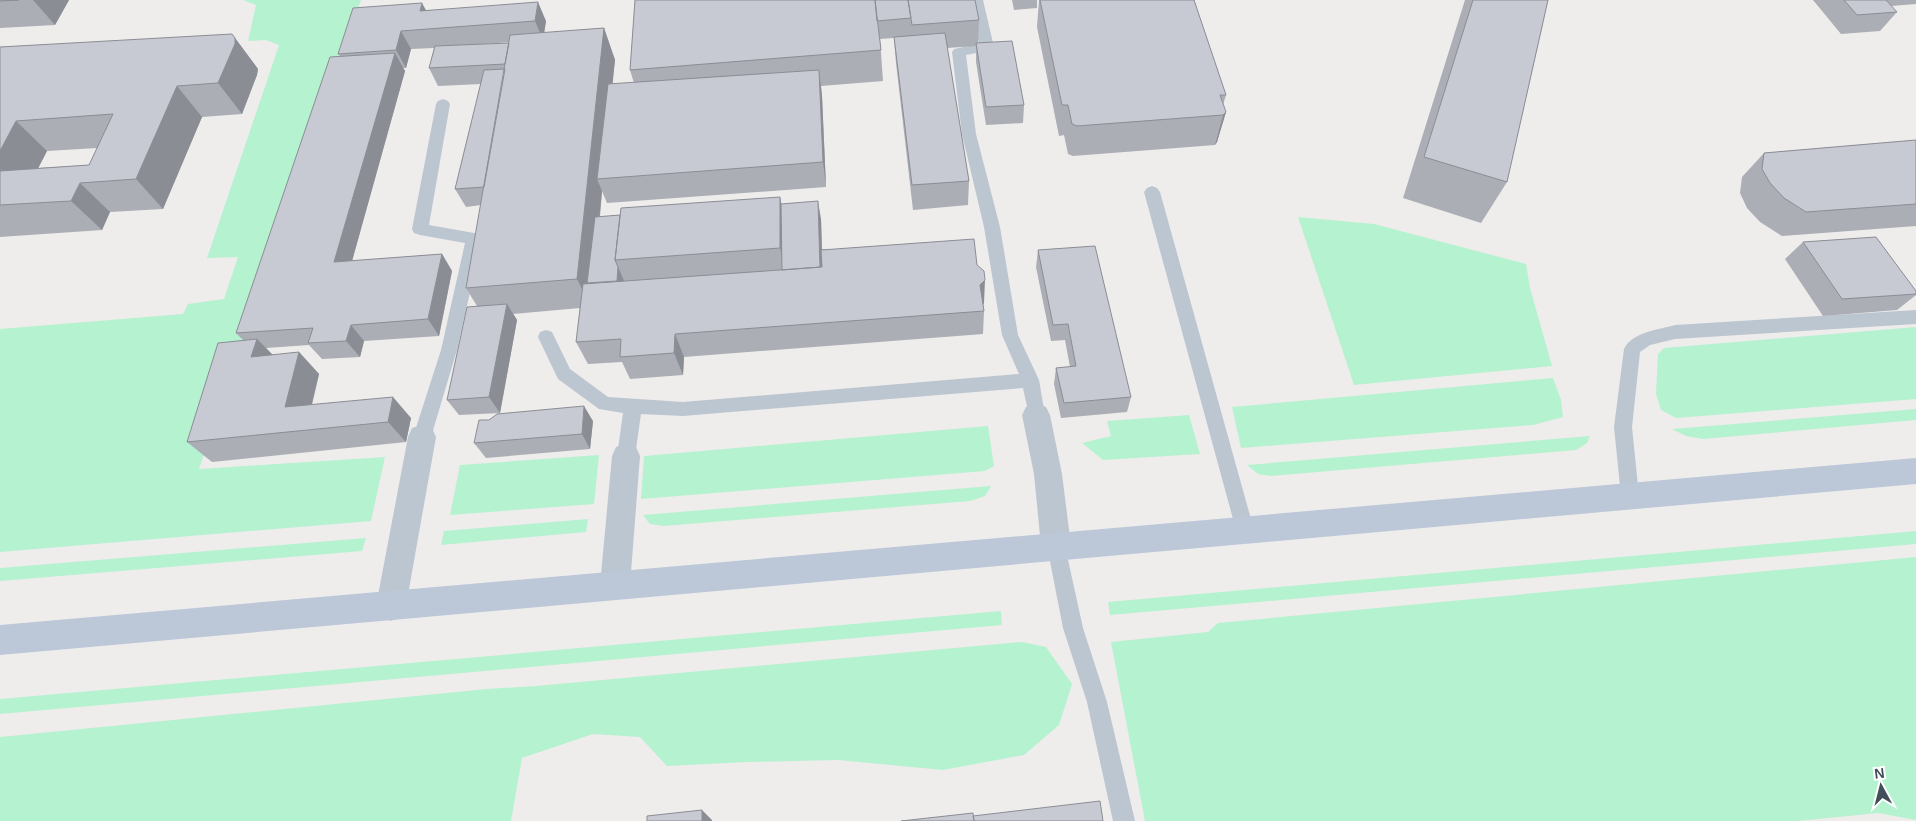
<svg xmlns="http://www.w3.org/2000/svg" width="1916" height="821" font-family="Arial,sans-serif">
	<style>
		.green { fill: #b5f2d0 }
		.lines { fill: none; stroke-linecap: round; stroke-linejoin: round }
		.lane { fill: #bbc6d0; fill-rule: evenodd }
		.street { fill: #bbc6d0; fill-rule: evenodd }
		.secondary { fill: #bcc8d8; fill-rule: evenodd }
		.wall { fill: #abaeb5; fill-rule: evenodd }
		.shaded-wall { fill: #8b8d94 }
		.building { fill: #c7cad3; stroke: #8b8d94 }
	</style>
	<rect width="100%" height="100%" fill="#efecec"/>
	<path class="green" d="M 243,0 L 361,0 L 199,469 L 385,457 L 371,521 L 0,552 L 0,329 L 183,314 L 188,304 L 224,299 L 238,257 L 207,258 L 279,45 L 266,40 L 248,41 L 256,5 Z
		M 1298,217 L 1374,224 L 1526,264 L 1530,288 L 1552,366 L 1354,385 Z
		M 1916,327 L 1916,399 L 1676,418 L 1661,410 L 1656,394 L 1658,354 L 1664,348 Z
		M 1553,378 L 1561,400 L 1563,417 L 1533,425 L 1241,448 L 1232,407 Z
		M 1916,409 L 1916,420 L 1703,439 L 1686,436 L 1672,429 Z
		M 1189,415 L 1200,454 L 1103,460 L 1082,443 L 1111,436 L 1107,421 Z
		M 988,426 L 994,466 L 985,471 L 641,499 L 644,456 Z
		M 1590,436 L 1587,443 L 1576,450 L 1271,476 L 1258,474 L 1247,465 Z
		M 599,455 L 594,504 L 450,515 L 460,465 Z
		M 991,486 L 985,496 L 970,501 L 664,526 L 650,524 L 643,515 Z
		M 588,519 L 586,532 L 441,545 L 444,531 Z
		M 1916,531 L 1916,544 L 1110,615 L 1108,602 Z
		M 366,538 L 362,551 L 0,581 L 0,568 Z
		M 1916,557 L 1916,820 L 1878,813 L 1798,821 L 1145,821 L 1111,642 L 1208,632 L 1218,623 Z
		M 1001,611 L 1002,625 L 0,714 L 0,699 Z
		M 1022,642 L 1046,647 L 1072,684 L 1059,725 L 1024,755 L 943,770 L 838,760 L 747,762 L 667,766 L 640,737 L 593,734 L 522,758 L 511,821 L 0,821 L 0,737 L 487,689 L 536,686 Z"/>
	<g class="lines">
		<path class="lane" d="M 969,0 L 983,0 L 994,47 L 992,50 L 966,55 L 976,134 L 1000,227 L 1018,335 L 1039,380 L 1045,415 L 1042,420 L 1036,422 L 1030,420 L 1023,388 L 683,416 L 641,414 L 635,456 L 632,462 L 626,464 L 620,462 L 617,456 L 623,413 L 599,409 L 558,379 L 538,337 L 540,332 L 546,330 L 552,332 L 570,369 L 608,397 L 683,402 L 1019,374 L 1002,335 L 984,227 L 962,134 L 952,52 L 954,49 L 979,44 Z
			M 443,99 L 448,101 L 450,104 L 429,225 L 474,233 L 480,235 L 482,239 L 457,350 L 431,437 L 428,442 L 422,445 L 416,442 L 413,437 L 441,350 L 465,243 L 420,235 L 414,233 L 412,229 L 436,104 L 438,101 Z
			M 1152,186 L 1157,188 L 1160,192 L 1254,530 L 1252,536 L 1245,539 L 1238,536 L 1236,530 L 1144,192 L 1147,188 Z
			M 1916,310 L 1916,324 L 1675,339 L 1650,345 L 1640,352 L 1632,427 L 1639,496 L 1637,502 L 1630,504 L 1623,502 L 1621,496 L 1614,427 L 1624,349 C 1632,332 1658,330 1675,325 Z
			M 1056,537 L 1063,540 L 1065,546 L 1083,628 L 1107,702 L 1135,821 L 1113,821 L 1087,702 L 1063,628 L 1047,546 L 1049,540 Z"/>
		<path class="street" d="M 1036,403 L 1046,407 L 1050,415 L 1062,474 L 1071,546 L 1067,556 L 1056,560 L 1045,556 L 1041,546 L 1034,474 L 1022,415 L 1026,407 Z
			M 422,425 L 432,428 L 436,437 L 406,606 L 402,616 L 391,621 L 380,616 L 376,606 L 408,437 L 412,428 Z
			M 626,444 L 636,447 L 640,456 L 630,585 L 626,595 L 615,599 L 604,595 L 600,585 L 612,456 L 616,447 Z"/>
		<path class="secondary" d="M 1916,458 L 1916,484 L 0,655 L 0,625 Z"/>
	</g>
	<path class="wall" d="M 0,0 L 69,0 L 55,25 L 0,28 Z
		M 635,0 L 979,20 L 978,43 L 1024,105 L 1023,123 L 986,125 L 976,62 L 976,46 L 947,48 L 969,181 L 968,205 L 913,210 L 896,63 L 894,38 L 880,39 L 883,81 L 821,86 L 822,96 L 826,187 L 607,203 L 602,191 L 600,217 L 620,215 L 780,197 L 781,204 L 821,219 L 822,249 L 977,265 L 984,303 L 983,305 L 984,311 L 983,334 L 684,357 L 683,375 L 630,379 L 622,362 L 588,364 L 576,342 L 580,308 L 513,314 L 517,320 L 500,413 L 459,415 L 447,400 L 477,306 L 466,288 L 481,205 L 466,207 L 455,189 L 481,84 L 438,86 L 429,68 L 434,48 L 411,49 L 406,68 L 403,68 L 405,71 L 352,261 L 442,254 L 452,271 L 439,336 L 364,341 L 360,357 L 322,359 L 309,345 L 266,348 L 272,355 L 299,352 L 319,374 L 312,405 L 411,418 L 406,442 L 212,462 L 187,442 L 243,340 L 236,333 L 340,56 L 338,54 L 426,10 L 546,21 L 544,33 L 604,28 L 615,60 L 612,84 L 634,83 L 630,70 ZM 509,42 L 509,43 L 474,45 Z
		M 1012,0 L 1037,0 L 1037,8 L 1014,10 Z
		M 1039,0 L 1194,0 L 1226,95 L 1223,105 L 1226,112 L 1217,142 L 1215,145 L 1073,156 L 1068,154 L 1064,135 L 1059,136 L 1037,27 Z
		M 1465,0 L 1548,0 L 1507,182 L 1481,223 L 1403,198 Z
		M 1813,0 L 1916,0 L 1916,4 L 1891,6 L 1897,12 L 1880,31 L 1841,34 Z
		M 235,38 L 258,69 L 257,75 L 242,114 L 202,117 L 163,209 L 110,212 L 102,230 L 0,237 L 0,47 ZM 97,148 L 89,165 L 38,168 L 47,151 Z
		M 1916,140 L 1916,226 L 1782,236 L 1760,222 L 1747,208 L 1740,193 L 1742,177 L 1764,153 Z
		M 1803,242 L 1916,294 L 1916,295 L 1897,310 L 1823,316 L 1785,259 Z
		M 1038,250 L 1131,397 L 1127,412 L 1061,418 L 1054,384 L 1056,368 L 1070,367 L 1065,340 L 1051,341 L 1036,267 Z
		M 593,421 L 590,449 L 486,458 L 474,443 Z"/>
	<path class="shaded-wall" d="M 33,0 L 69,0 L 55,25 Z
		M 538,2 L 546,21 L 543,40 L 535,21 Z
		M 422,3 L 432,21 L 430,29 L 420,11 Z
		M 604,28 L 615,60 L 603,178 L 597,179 L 602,191 L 591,307 L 577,279 Z
		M 401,31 L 411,49 L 406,68 L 396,50 Z
		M 235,38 L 258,69 L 257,75 L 242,114 L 218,83 Z
		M 395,53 L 405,71 L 347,279 L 334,262 Z
		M 819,70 L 822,96 L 826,187 L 823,162 Z
		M 177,86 L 202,117 L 163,209 L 136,179 Z
		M 1226,112 L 1217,142 L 1215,145 L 1223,115 Z
		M 16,121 L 47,151 L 21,202 L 0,183 L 0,151 Z
		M 80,183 L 110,212 L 102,230 L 71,201 Z
		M 780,197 L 785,221 L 785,272 L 780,248 Z
		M 818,201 L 821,219 L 823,290 L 820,274 Z
		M 442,254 L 452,271 L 439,336 L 428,319 Z
		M 618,267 L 625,283 L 616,288 Z
		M 985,280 L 984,303 L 980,308 L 980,285 Z
		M 507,304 L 517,320 L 500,413 L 489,397 Z
		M 351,325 L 364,341 L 360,357 L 346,341 Z
		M 675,334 L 684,357 L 683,375 L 674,353 Z
		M 257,339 L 279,361 L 251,357 Z
		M 299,352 L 319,374 L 306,428 L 285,407 Z
		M 393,397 L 411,418 L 406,442 L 388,422 Z
		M 584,406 L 593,421 L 590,449 L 582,434 Z
		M 702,810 L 712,820 L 712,821 L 702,821 Z"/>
	<path class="building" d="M 0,0 L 19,0 L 0,1 Z
		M 635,0 L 875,0 L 881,50 L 630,70 Z
		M 875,0 L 908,0 L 911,18 L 877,21 Z
		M 908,0 L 975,0 L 979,20 L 912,25 Z
		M 1040,0 L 1194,0 L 1226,95 L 1220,95 L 1226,112 L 1223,115 L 1077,126 L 1072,124 L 1068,105 L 1062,105 Z
		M 1473,0 L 1548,0 L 1507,182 L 1424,157 Z
		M 1844,0 L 1886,0 L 1897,12 L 1857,15 Z
		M 538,2 L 535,21 L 401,31 L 396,50 L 338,54 L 353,8 L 422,3 L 420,11 Z
		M 604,28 L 577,279 L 466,288 L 510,35 Z
		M 945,33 L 969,181 L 912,185 L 894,37 Z
		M 232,34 L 235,38 L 235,44 L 218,83 L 177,86 L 136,179 L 80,183 L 71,201 L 0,205 L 0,171 L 89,165 L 113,114 L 16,121 L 0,151 L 0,47 Z
		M 1012,41 L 1024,105 L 986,107 L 976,43 Z
		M 509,43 L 505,64 L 429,68 L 435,46 Z
		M 395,53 L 334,262 L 442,254 L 428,319 L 351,325 L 346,341 L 308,343 L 313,328 L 236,333 L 330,57 Z
		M 505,69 L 484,187 L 455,189 L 484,70 Z
		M 819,70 L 823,162 L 597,179 L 608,84 Z
		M 1916,140 L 1916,204 L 1806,212 L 1784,198 L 1770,183 L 1762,169 L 1764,153 Z
		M 780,197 L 780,248 L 615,260 L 621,208 Z
		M 818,201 L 820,267 L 782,270 L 781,204 Z
		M 620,215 L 615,260 L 618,267 L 617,281 L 587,283 L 595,217 Z
		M 1876,237 L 1916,291 L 1916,294 L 1842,299 L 1803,242 Z
		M 974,239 L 977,265 L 984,271 L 985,280 L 980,285 L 984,311 L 675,334 L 674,353 L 620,357 L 621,339 L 576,342 L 583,284 L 822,267 L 821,250 Z
		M 1095,246 L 1131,397 L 1064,403 L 1056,368 L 1076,366 L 1068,324 L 1053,325 L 1038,250 Z
		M 507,304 L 489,397 L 447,400 L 467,307 Z
		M 257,339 L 251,357 L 299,352 L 285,407 L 393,397 L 388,422 L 187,442 L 218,343 Z
		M 584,406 L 582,434 L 474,443 L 479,420 L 489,420 L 497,414 Z
		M 1100,801 L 1103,821 L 974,821 L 973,816 Z
		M 702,810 L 702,821 L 647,821 L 647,816 Z
		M 973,813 L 974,821 L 901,821 Z"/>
	<g transform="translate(1881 786) rotate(353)" stroke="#ffffff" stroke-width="4" paint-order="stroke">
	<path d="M0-4L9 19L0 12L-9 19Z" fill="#434e5b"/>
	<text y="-8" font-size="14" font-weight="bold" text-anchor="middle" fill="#434e5b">N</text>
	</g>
</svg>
